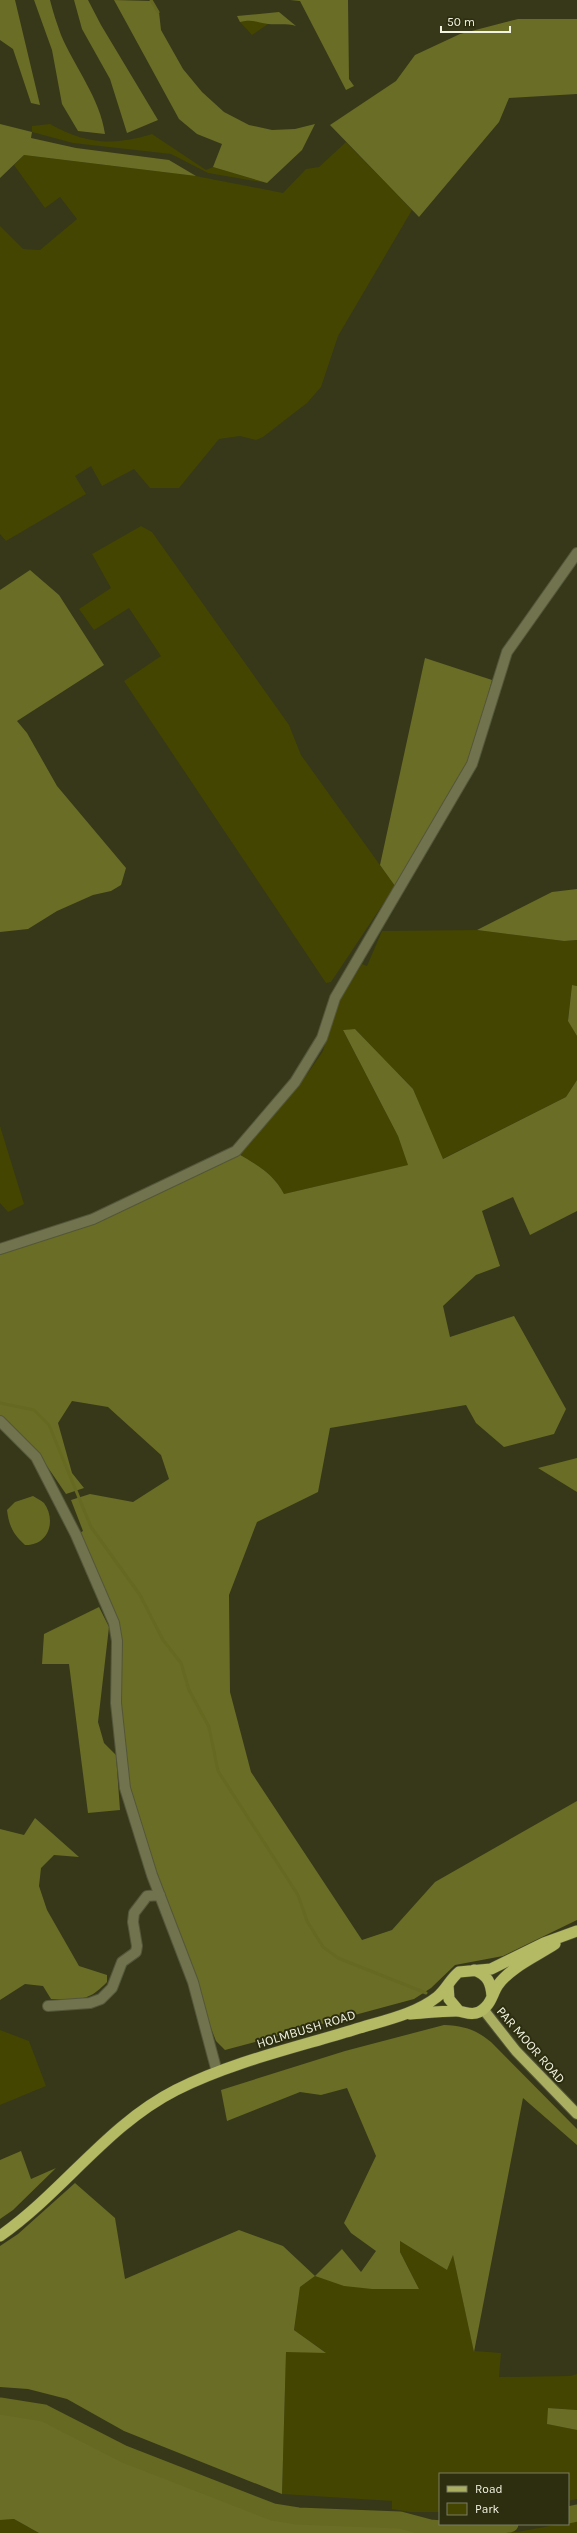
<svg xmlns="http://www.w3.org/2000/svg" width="577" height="2533" font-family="Karla,sans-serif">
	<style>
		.green { fill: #434500 }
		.forest { fill: #6a6d25 }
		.water { fill: #666921 }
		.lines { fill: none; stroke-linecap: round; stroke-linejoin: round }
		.stream { stroke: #666921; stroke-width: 3 }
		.river { stroke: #666921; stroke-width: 17 }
		.minor-casing { stroke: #545639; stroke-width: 12 }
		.primary-casing { stroke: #545639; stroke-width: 12 }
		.trunk-casing { stroke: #545639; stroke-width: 12 }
		.minor { stroke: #70734e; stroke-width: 10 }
		.primary { stroke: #a9ae61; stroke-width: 10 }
		.trunk { stroke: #b4ba64; stroke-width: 11 }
		.labels { text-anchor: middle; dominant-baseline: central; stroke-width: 4; stroke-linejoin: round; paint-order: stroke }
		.street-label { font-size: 13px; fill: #f2f3e1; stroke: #2c2e0f }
	</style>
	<rect width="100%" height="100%" fill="#363819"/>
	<path class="green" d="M 252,20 L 268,24 L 252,35 L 240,22 Z
		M 50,124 C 86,144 112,146 152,134 L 206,170 L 213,167 L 267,183 L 208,173 L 171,154 L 73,143 L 32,132 L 32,126 Z
		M 346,142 L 412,210 L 338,336 L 321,387 L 307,403 L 263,437 L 256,440 L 240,436 L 219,439 L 179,488 L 150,488 L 134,469 L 102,486 L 91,466 L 75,476 L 86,494 L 6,541 L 0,534 L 0,226 L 23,249 L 40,250 L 77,219 L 60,197 L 45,208 L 14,165 L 24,155 L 196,176 L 283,193 L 306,169 L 319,167 Z
		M 141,526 L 152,532 L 289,725 L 301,755 L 395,886 L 331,982 L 326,983 L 124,681 L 161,656 L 129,608 L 94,630 L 79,609 L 111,588 L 92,554 Z
		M 477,930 L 564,941 L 577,940 L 577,986 L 572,985 L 568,1020 L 577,1036 L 577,1080 L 566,1097 L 442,1159 L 413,1089 L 355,1029 L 343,1030 L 398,1136 L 409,1165 L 284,1194 C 273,1173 257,1165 237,1153 L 308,1073 L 323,1051 L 334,1010 L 362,964 L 367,966 L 382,931 Z
		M 0,1126 L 24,1204 L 8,1212 L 0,1203 Z
		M 0,2030 L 29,2041 L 46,2086 L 0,2105 Z
		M 400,2241 L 447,2270 L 453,2254 L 474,2351 L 501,2353 L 499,2377 L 571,2376 L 577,2374 L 577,2410 L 548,2408 L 548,2424 L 577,2430 L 577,2499 L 568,2501 L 568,2474 L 440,2474 L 440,2512 L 410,2512 L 392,2509 L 392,2501 L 282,2494 L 286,2352 L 325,2352 L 294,2330 L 300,2287 L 315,2276 C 355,2290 378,2289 419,2289 L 400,2252 Z
		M 14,2519 L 39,2533 L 0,2533 L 0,2520 Z
		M 577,2521 L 577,2533 L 455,2533 L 453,2527 L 517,2532 Z"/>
	<path class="forest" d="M 0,0 L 15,0 L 40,105 L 31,103 L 13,49 L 0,40 Z
		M 34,0 L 50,0 C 53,12 57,24 61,35 C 75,68 100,98 105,134 L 78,131 L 62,104 L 52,50 Z
		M 74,0 L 88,0 L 101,25 L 158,120 L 127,133 L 110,79 L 82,29 Z
		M 114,0 L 152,1 L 159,12 L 161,30 L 183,69 L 202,92 L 224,112 L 249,125 L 272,130 L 295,129 L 315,124 L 302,150 L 267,183 L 213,167 L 222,144 L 197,134 L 179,119 Z
		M 290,0 L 348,0 L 349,79 L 354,86 L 346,90 L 300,1 Z
		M 279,12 L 296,26 C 286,23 278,25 268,24 C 255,22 253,19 240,22 L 237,16 Z
		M 518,19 L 577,19 L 577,94 L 509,98 L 499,122 L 419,217 L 330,125 L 396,81 L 415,55 L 460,34 Z
		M 0,124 L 32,132 L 31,138 L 76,148 L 169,160 L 196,176 L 24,155 L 0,178 Z
		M 30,570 L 59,595 L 104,665 L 17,721 L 27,733 L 57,786 L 126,868 L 121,885 L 111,891 L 93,895 L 57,911 L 28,929 L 0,932 L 0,590 Z
		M 425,658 L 492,680 L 469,762 L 395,886 L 380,865 Z
		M 577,889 L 577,940 L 564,941 L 477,930 L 552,892 Z
		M 572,985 L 577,986 L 577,1036 L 568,1021 Z
		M 355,1029 L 413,1089 L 443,1159 L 566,1097 L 577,1080 L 577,1211 L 530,1235 L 513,1197 L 482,1211 L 500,1266 L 476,1275 L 443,1306 L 450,1337 L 514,1316 L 566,1409 L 554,1434 L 504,1447 L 476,1423 L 466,1405 L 330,1428 L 318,1492 L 257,1522 L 229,1595 L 230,1692 L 251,1772 L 362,1940 L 392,1930 L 435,1882 L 577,1801 L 577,1920 L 503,1956 L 455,1965 L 431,1988 L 414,1999 L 225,2050 L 216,2041 L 193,1982 L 125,1788 L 114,1623 L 76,1535 L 83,1531 L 71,1500 L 90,1494 L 133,1502 L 169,1479 L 161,1455 L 108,1407 L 72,1401 L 58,1423 L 72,1473 L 84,1488 L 66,1494 L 38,1453 L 0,1420 L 0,1254 L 93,1219 L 237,1153 C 257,1165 273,1173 284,1194 L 408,1165 L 398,1136 L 343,1030 Z
		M 577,1458 L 577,1492 L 538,1468 Z
		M 99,1607 L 109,1627 L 98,1722 L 104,1743 L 116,1755 L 120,1810 L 88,1813 L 69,1664 L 42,1664 L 44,1634 Z
		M 35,1818 L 79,1857 L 54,1855 L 41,1868 L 39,1886 L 47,1910 L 79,1966 L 107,1975 L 107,1982 C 87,2003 79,1999 51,1999 L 43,1986 L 25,1984 L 0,2000 L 0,1829 L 24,1835 Z
		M 444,2025 C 464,2026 475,2029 491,2042 L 577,2129 L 577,2145 L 523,2098 L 474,2352 L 453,2255 L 447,2270 L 400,2241 L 400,2252 L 419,2289 L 372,2289 L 344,2286 L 315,2276 L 300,2287 L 294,2330 L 326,2353 L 286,2352 L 282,2494 L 124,2431 L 67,2399 L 28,2389 L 0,2387 L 0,2246 L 18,2234 L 75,2183 L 115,2218 L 125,2279 L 239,2230 L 283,2246 L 315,2276 L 342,2249 L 361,2272 L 376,2251 L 351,2233 L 344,2223 L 376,2156 L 347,2088 L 321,2095 L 300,2092 L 227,2121 L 221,2090 L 345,2051 Z
		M 21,2151 L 31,2179 L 56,2168 L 13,2210 L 0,2219 L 0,2160 Z
		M 0,2406 L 44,2413 L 124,2454 L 273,2512 C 315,2519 357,2517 399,2520 C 417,2522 434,2528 453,2530 L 454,2533 L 39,2533 L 14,2519 L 0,2520 Z
		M 548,2408 L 577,2410 L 577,2430 L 547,2424 Z"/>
	<path class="water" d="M 33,1496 C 36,1498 41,1500 44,1503 C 57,1521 48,1546 25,1545 C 13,1534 9,1526 7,1510 L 15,1502 Z"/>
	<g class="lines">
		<path class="stream" d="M 151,0 L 158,12
			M 0,1403 L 34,1410 L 49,1425 L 91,1527 L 140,1595 L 163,1640 L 181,1663 L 189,1690 L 209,1727 L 218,1771 L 298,1895 L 307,1921 L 323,1947 L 338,1958 L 426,1993"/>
		<path class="river" d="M 0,2406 L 44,2413 L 124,2454 L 273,2512 L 298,2516 L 400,2520 L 430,2528 L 453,2530 L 510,2524
			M 568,2515 L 577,2513"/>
		<g class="minor-casing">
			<path id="minor" d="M 0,1249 L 93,1219 L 236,1151 L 295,1082 L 322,1038 L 335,998 L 472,764 L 507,652 L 577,553
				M 0,1421 L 36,1457 L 76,1535 L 114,1623 L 117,1641 L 116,1703 L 125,1788 L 152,1875 L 193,1982 L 217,2072
				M 48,2006 L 90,2003 L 101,1999 L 112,1988 L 122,1962 L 136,1952 L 137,1946 L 133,1922 L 134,1913 L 147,1896 L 160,1895"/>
		</g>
		<g class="primary-casing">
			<path id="primary" d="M 483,2009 L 516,2051 L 577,2114"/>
		</g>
		<g class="trunk-casing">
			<path id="trunk" d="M 474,1970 C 488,1975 491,1983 492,1996
				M 448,1985 L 449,1999 L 459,2011
				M 410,2014 C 425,2013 440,2011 456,2011 C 464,2011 471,2016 479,2012 C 491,2006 492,1994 498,1985 C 511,1967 537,1956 555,1944
				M 0,2236 C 63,2192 107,2125 176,2090 C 232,2062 294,2048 353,2030 C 381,2021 414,2015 437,1997 C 446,1990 450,1979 459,1972 L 491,1969 L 544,1943 L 577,1931"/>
		</g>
		<use href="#minor" class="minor"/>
		<use href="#primary" class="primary"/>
		<use href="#trunk" class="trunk"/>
	</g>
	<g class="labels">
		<g class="street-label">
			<text transform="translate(306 2029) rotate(-17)">HOLMBUSH ROAD</text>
			<text transform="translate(531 2045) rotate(49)">PAR MOOR ROAD</text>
		</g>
	</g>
	<rect x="439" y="2473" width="130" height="52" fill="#2c2e0f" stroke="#7b7d63"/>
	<rect x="447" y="2486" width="20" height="6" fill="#a9ae61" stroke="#7b7d63"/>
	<text x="475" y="2493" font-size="12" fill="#f2f3e1">Road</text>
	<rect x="447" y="2503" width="20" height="12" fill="#434500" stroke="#7b7d63"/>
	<text x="475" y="2513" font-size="12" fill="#f2f3e1">Park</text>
	<path d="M441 26v6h69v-6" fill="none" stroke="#f2f3e1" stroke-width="2"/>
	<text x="447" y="26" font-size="12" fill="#f2f3e1" stroke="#2c2e0f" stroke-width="3" paint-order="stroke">50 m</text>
</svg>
